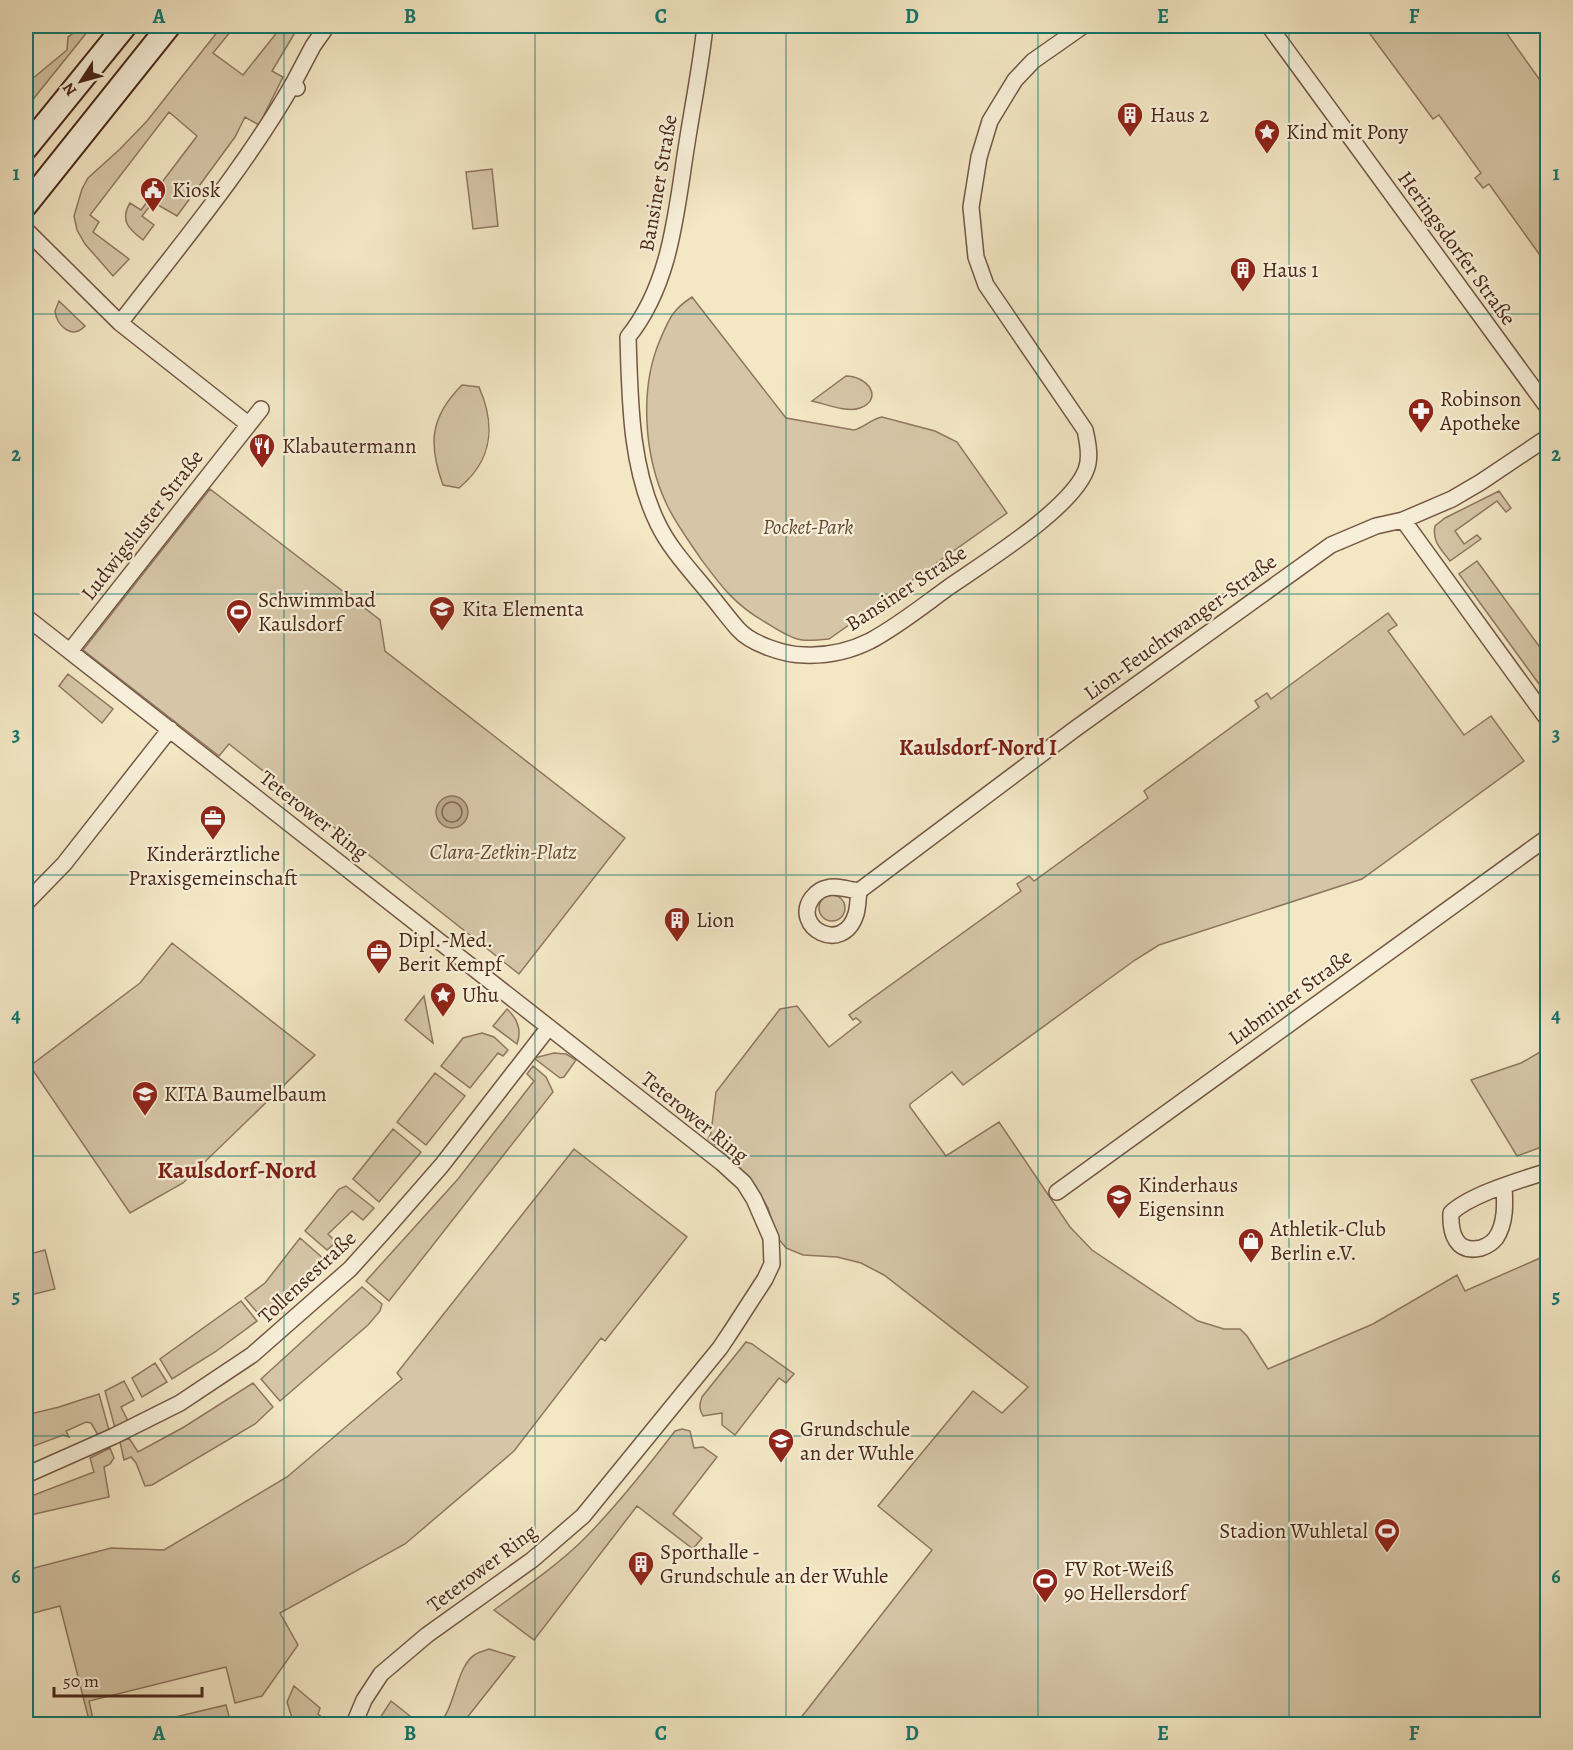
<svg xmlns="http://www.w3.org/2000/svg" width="1573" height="1750" font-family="Alegreya,serif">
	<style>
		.green { fill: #d6c6a7; stroke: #907660; stroke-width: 1.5 }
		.water { fill: #b9a68a; stroke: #8c735d; stroke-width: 1.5 }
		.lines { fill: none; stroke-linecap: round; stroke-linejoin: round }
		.shore { stroke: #816652; stroke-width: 1.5 }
		.street-casing { stroke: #745744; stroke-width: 18 }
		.secondary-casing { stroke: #492719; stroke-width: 26 }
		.street { stroke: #f7efd9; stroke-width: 15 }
		.secondary { stroke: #f7efd9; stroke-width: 22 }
		.grid { fill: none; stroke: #0f766e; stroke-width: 1.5; stroke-opacity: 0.55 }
		.labels { text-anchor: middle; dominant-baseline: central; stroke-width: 4.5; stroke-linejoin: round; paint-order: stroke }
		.poi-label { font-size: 21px; fill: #492719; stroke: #f7efd9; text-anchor: start }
		.street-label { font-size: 21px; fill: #492719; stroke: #f7efd9 }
		.park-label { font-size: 21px; font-style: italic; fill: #654735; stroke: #f7efd9 }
		.neighbourhood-label { font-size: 22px; font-weight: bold; fill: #7a1f14; stroke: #f7efd9 }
		.quarter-label { font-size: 24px; font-weight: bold; fill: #7a1f14; stroke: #f7efd9 }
		.neatline { fill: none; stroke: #0f766e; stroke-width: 2 }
		.grid-label { font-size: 20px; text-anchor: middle; font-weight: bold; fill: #0f766e }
	</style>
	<rect width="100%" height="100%" fill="#f3e7c4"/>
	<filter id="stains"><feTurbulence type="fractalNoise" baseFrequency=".00333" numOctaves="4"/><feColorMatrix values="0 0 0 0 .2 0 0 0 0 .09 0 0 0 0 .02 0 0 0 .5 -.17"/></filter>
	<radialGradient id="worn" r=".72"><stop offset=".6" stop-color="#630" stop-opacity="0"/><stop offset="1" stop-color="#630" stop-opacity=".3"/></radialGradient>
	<path class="green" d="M 83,26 L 92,26 L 26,108 L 26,84 L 67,50 L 68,37 Z
		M 222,26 L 235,26 L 213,53 L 243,75 L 282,26 L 299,26 L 272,71 L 283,77 L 259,125 L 245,117 L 235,137 L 177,216 L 153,202 L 142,216 L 154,225 L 143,240 C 130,230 119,221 130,203 L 141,210 L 197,136 L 169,112 L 90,215 L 99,222 L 93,232 L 129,259 L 113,276 L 85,244 L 77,230 L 74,216 L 82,189 L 88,178 L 120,149 L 147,121 Z
		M 1364,26 L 1512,26 L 1505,31 L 1547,90 L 1547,265 L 1489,184 L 1483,188 L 1475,178 L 1481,173 L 1439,115 L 1433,119 Z
		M 492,169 L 498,226 L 473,229 L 466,172 Z
		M 692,297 L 786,418 L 854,430 C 865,427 871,419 882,417 L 935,431 L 957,442 L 1007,513 L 829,639 C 820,640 810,641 802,640 C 790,639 775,628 765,622 C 735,605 721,586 701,559 C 689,541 676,524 667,505 C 644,457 639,389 660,340 C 669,319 672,310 692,297 Z
		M 59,301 L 85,326 C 72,340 57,326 55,311 Z
		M 846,376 C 868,376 884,399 860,408 C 847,413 826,404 812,401 Z
		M 462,385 L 479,387 C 496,426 493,460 459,488 L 443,485 C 428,444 430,417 462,385 Z
		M 210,489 L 380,620 L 385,651 L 625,838 L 519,974 L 229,744 L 219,756 L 83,650 Z
		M 1499,491 L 1511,508 L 1506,512 L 1497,501 L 1455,531 L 1464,544 L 1477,535 L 1481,539 L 1450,561 C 1441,549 1432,542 1435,526 L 1445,518 Z
		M 1477,561 L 1547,657 L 1547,695 L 1459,574 Z
		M 1388,613 L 1397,625 L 1388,631 L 1464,735 L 1491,716 L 1524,761 L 1362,879 L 1159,945 L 1135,960 L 963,1085 L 952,1072 L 910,1104 L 910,1107 L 946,1156 L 999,1122 L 1070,1227 L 1092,1250 L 1198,1321 L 1224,1329 L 1240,1329 L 1247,1336 L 1268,1369 L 1373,1324 L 1457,1275 L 1465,1291 L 1547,1255 L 1547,1724 L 796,1724 L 932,1550 L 878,1506 L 973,1391 L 1002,1413 L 1028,1387 L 884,1275 L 861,1263 L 837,1257 L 803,1255 L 786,1248 L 777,1237 L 768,1208 L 755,1185 L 727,1155 L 708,1139 L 711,1133 L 716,1092 L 780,1009 L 797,1006 L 829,1047 L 861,1022 L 856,1018 L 853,1020 L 849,1015 L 1021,891 L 1017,884 L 1029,876 L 1034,881 L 1148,798 L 1144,791 L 1259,707 L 1255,701 L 1267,693 L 1271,699 Z
		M 68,674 L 113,709 L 102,723 L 59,686 Z
		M819 908a13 13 0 1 1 26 0a13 13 0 1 1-26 0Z
		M 172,943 L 315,1055 L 183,1183 L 130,1213 L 30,1066 L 140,983 Z
		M 424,996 L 433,1043 L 405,1020 Z
		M 507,1009 C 518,1019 522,1030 517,1044 L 493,1026 Z
		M 482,1033 L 494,1037 L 508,1050 L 503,1056 L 498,1053 L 470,1088 L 441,1066 L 463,1038 Z
		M 1547,1048 L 1547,1145 L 1517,1156 L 1471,1080 L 1521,1063 Z
		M 554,1053 L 566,1054 L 576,1060 L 564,1077 L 560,1078 L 534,1058 Z
		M 533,1066 L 546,1077 L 553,1092 L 389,1301 L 366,1281 L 458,1179 L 534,1081 L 527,1074 Z
		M 435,1073 L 465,1096 L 426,1145 L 397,1122 Z
		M 393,1129 L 421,1152 L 379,1202 L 353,1179 Z
		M 574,1149 L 687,1237 L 605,1341 L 601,1338 L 514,1451 L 405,1544 L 280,1613 L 298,1645 L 262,1696 L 235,1703 L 226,1667 L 89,1701 L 94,1724 L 90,1724 L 60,1606 L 26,1615 L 26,1570 L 111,1548 L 164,1550 L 287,1477 L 402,1379 L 397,1373 Z
		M 346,1186 L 374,1208 L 363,1220 L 352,1211 L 328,1234 L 336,1242 L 327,1250 L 305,1231 L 339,1189 Z
		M 300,1238 L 325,1260 L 261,1317 L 245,1298 L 265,1283 Z
		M 45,1250 L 55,1289 L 26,1296 L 26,1255 Z
		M 362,1287 L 382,1304 L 380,1311 L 368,1325 L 280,1401 L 261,1379 Z
		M 241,1301 L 257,1321 L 215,1352 L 172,1379 L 160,1359 Z
		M 746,1342 L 752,1344 L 794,1374 L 786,1383 L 779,1378 L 735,1435 L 722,1425 L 722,1413 L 703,1416 C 699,1409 699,1405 702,1397 Z
		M 155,1363 L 167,1382 L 142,1397 L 132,1378 Z
		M 124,1381 L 134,1400 L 121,1407 L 128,1421 L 115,1428 L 105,1391 Z
		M 253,1383 L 273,1407 L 255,1424 L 152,1485 L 145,1486 L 136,1463 L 131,1457 L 124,1460 L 120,1442 L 129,1438 L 138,1452 L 184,1427 Z
		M 99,1394 L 109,1430 L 98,1435 L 91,1423 L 86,1422 L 66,1431 L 69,1437 L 63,1435 L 26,1449 L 26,1415 L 59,1407 Z
		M 682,1429 L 690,1431 L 694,1448 L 703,1447 L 717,1457 L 673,1514 L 702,1538 L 693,1549 L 637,1506 L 534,1640 L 494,1610 C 524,1588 555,1567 582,1541 C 616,1507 646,1469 675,1431 Z
		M 110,1448 L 114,1458 L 110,1464 L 104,1467 L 109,1497 L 26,1516 L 26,1498 L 94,1472 L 90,1458 Z
		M 489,1649 L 515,1657 L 462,1724 L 439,1724 C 456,1707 456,1665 476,1654 C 479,1652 485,1651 489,1649 Z
		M 294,1686 L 320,1708 L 318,1714 L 330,1724 L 294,1724 L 287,1702 Z
		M 391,1701 L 420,1724 L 376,1724 Z
		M 226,1705 L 231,1724 L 146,1724 Z"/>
	<path class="water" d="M436 812a16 16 0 1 1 32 0a16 16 0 1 1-32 0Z"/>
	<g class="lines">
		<path class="shore" d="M442 812a10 10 0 1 1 20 0a10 10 0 1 1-20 0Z"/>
		<g class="street-casing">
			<path id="street" d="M 705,26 C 701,65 693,104 687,143 C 676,210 672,282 628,337 C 630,400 630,467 658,524 C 671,551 694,574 712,597 C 721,608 729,619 738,629 C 751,644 785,655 804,655 C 827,656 850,651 870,641 C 898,626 924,605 949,587 C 985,562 1071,509 1086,470 C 1091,458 1088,443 1085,430 L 986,285 L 976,257 L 971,207 L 979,157 L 990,121 L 1015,80 L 1033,61 L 1083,26
				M 1269,26 L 1548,408
				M 297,88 L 294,82 L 313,46 L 327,26
				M 26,230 L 120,323 L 248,424
				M 120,323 C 180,245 245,168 294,82
				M 1403,520 L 1548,720
				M 26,617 L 722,1163 L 744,1183 L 754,1199 L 771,1238 L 772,1264 L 765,1279 L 732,1330 L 720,1348 L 583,1516 L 532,1560 L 427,1635 L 381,1674 L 364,1700 L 354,1724
				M 70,651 L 261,409
				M 859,891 C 858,898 858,907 856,914 C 843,956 791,927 812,898 C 816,893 820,889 827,888 C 836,885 849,890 859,891 L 1075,729 L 1331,545 L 1376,526 L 1403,520 L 1452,499 L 1481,482 L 1548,437
				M 26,903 L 64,864 L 170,729
				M 1504,1187 C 1505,1203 1506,1223 1496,1238 C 1492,1243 1487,1246 1481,1248 C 1456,1254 1450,1233 1451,1213 C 1471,1194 1521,1180 1548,1171
				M 1057,1192 L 1548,837
				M 26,1475 L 114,1436 L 180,1403 L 252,1355 L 285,1326 L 350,1269 L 387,1228 L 442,1165 L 549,1027"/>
		</g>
		<g class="secondary-casing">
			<path id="secondary" d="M 26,148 L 125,26
				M 26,205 L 169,26"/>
		</g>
		<use href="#street" class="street"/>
		<use href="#secondary" class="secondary"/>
	</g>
	<path class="grid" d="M 284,26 L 284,1724M 535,26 L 535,1724M 786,26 L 786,1724M 1038,26 L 1038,1724M 1289,26 L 1289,1724M 26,314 L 1548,314M 26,594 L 1548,594M 26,875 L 1548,875M 26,1156 L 1548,1156M 26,1436 L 1548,1436"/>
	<defs>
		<g id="building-pin" transform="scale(1.35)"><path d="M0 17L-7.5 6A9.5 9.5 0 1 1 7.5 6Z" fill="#8f2418" stroke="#f7efd9"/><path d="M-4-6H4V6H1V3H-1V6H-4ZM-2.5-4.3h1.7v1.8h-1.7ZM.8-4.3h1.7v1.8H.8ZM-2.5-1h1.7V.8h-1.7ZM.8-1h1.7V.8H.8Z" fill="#fff"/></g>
		<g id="sight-pin" transform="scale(1.35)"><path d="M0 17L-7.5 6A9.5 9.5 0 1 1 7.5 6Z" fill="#8f2418" stroke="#f7efd9"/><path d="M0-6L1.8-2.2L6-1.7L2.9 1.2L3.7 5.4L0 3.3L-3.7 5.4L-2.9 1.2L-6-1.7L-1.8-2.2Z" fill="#fff"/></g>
		<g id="civic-pin" transform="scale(1.35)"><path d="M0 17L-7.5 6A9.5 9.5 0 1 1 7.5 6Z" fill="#8f2418" stroke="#f7efd9"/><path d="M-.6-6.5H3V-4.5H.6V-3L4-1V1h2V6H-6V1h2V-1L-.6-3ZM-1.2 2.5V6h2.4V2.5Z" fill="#fff"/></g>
		<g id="pharmacy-pin" transform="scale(1.35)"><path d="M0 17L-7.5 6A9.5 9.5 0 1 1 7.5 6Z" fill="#8f2418" stroke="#f7efd9"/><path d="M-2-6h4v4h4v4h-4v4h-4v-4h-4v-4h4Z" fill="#fff"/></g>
		<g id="restaurant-pin" transform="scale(1.35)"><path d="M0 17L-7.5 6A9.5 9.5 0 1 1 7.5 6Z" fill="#8f2418" stroke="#f7efd9"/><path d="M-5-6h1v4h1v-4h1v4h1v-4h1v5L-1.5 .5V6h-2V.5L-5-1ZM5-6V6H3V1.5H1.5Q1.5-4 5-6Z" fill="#fff"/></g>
		<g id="school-pin" transform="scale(1.35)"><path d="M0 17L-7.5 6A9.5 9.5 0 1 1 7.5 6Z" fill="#8f2418" stroke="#f7efd9"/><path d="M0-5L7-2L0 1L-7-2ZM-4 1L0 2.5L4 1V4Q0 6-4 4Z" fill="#fff"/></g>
		<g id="stadium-pin" transform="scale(1.35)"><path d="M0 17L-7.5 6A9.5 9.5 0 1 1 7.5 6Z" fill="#8f2418" stroke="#f7efd9"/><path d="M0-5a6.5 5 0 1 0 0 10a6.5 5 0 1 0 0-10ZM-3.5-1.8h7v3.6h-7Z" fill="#fff"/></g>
		<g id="office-pin" transform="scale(1.35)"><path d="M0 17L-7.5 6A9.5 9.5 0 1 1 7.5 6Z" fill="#8f2418" stroke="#f7efd9"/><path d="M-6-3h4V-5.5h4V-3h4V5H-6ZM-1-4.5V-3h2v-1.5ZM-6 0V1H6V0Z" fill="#fff"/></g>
		<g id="shop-pin" transform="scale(1.35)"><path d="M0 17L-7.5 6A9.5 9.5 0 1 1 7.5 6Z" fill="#8f2418" stroke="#f7efd9"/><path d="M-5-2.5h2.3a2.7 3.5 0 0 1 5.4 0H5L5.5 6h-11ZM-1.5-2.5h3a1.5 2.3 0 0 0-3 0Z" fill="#fff"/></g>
	</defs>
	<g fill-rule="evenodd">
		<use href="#building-pin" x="1130" y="115"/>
		<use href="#sight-pin" x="1267" y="132"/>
		<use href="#civic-pin" x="153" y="190"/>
		<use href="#building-pin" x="1243" y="270"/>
		<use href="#pharmacy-pin" x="1421" y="411"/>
		<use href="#restaurant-pin" x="262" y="446"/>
		<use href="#school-pin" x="442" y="609"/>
		<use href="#stadium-pin" x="239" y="612"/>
		<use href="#office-pin" x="213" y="818"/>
		<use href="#building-pin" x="677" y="920"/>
		<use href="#office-pin" x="379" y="952"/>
		<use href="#sight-pin" x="443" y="995"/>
		<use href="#school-pin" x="145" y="1094"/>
		<use href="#school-pin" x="1119" y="1197"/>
		<use href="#shop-pin" x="1251" y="1241"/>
		<use href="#school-pin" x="781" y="1441"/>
		<use href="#stadium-pin" x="1387" y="1531"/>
		<use href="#building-pin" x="641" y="1564"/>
		<use href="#stadium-pin" x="1045" y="1581"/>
	</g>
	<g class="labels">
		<g class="poi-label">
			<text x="1150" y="115">Haus 2</text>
			<text x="1286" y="132">Kind mit Pony</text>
			<text x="172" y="190">Kiosk</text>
			<text x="1262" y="270">Haus 1</text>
			<text x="1440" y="399">Robinson<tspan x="1440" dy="24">Apotheke</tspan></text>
			<text x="282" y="446">Klabautermann</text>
			<text x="258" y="600">Schwimmbad<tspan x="258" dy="24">Kaulsdorf</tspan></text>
			<text x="462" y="609">Kita Elementa</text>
			<text x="213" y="854" text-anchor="middle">Kinderärztliche<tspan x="213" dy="24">Praxisgemeinschaft</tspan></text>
			<text x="696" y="920">Lion</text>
			<text x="398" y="940">Dipl.-Med.<tspan x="398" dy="24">Berit Kempf</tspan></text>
			<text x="462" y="995">Uhu</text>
			<text x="164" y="1094">KITA Baumelbaum</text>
			<text x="1138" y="1185">Kinderhaus<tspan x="1138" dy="24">Eigensinn</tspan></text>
			<text x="1270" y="1229">Athletik-Club<tspan x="1270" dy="24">Berlin e.V.</tspan></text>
			<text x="800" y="1429">Grundschule<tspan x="800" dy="24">an der Wuhle</tspan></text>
			<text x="1368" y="1531" text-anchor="end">Stadion Wuhletal</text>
			<text x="660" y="1552">Sporthalle -<tspan x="660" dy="24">Grundschule an der Wuhle</tspan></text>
			<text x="1064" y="1569">FV Rot-Weiß<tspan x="1064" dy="24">90 Hellersdorf</tspan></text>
		</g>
		<g class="street-label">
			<text transform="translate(658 183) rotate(-80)">Bansiner Straße</text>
			<text transform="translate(1457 248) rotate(54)">Heringsdorfer Straße</text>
			<text transform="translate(142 525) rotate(-52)">Ludwigsluster Straße</text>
			<text transform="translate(906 588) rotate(-33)">Bansiner Straße</text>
			<text transform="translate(1180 627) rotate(-36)">Lion-Feuchtwanger-Straße</text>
			<text transform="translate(314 815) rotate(38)">Teterower Ring</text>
			<text transform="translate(1290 997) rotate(-36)">Lubminer Straße</text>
			<text transform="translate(695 1117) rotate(39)">Teterower Ring</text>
			<text transform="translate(307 1277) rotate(-43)">Tollensestraße</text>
			<text transform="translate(482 1568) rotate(-37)">Teterower Ring</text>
		</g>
		<g class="park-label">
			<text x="808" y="527">Pocket-Park</text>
			<text x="503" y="852">Clara-Zetkin-Platz</text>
		</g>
		<g class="neighbourhood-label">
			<text x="978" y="748">Kaulsdorf-Nord I</text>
		</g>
		<g class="quarter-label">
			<text x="237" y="1170">Kaulsdorf-Nord</text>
		</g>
	</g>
	<rect width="1573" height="1750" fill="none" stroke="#f3e7c4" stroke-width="66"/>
	<g transform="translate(81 81) rotate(234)" stroke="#f7efd9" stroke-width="4.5" paint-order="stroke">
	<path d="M0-4.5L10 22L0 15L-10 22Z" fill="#492719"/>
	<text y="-9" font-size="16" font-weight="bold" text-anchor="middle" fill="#492719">N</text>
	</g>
	<path d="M54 1687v9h148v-9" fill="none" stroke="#492719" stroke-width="3"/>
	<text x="63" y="1687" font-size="18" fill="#492719" stroke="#f7efd9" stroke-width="4.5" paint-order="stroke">50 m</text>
	<rect x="33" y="33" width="1507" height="1684" class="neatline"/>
	<g class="grid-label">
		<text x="159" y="23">A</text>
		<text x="410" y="23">B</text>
		<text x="661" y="23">C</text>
		<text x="912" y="23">D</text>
		<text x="1163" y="23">E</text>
		<text x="1414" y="23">F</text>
		<text x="16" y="180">1</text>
		<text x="1556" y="180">1</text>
		<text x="16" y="461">2</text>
		<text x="1556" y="461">2</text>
		<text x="16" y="741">3</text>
		<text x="1556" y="741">3</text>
		<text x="16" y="1022">4</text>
		<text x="1556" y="1022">4</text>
		<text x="16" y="1303">5</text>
		<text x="1556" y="1303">5</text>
		<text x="16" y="1583">6</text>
		<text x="1556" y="1583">6</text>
		<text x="159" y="1740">A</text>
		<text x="410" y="1740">B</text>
		<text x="661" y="1740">C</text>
		<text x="912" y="1740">D</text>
		<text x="1163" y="1740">E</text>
		<text x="1414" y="1740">F</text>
	</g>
	<rect width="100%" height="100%" filter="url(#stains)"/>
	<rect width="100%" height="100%" fill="url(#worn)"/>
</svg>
